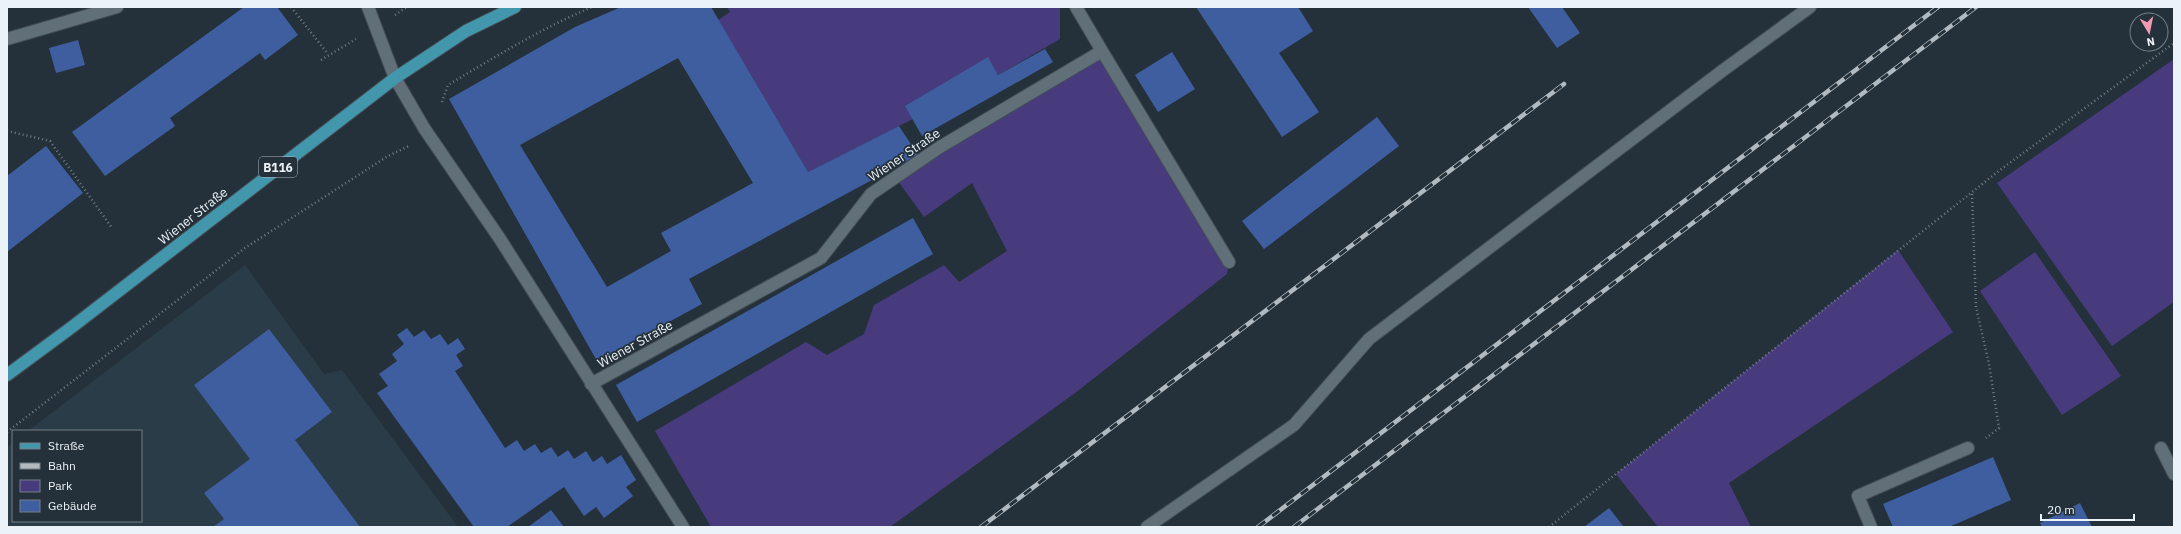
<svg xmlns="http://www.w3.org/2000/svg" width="2181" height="534" font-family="'IBM Plex Sans',sans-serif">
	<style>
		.built { fill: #2a3c48 }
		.green { fill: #473b7e }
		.building { fill: #3f5ea0; fill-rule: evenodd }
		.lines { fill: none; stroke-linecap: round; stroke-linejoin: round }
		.minor-casing { stroke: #434d55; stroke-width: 14 }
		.major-casing { stroke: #434d55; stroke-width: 14 }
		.path { stroke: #727c84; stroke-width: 2.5; stroke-dasharray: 1 3; stroke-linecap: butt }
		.minor { stroke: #616f78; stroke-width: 12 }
		.major { stroke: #4297ac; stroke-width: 12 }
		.rail-casing { stroke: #b1bac1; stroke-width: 4.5 }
		.rail { stroke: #25313a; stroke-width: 3; stroke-dasharray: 9; stroke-linecap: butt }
		.labels { text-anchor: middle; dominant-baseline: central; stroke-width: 3.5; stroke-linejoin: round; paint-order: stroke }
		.shield { fill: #25313a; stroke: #b0b8bf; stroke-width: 1 }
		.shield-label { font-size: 12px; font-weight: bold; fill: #ebf2f8 }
		.street-label { font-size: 13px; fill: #ebf2f8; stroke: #25313a }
	</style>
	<rect width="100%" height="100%" fill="#25313a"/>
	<path class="built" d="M 245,265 L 324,374 L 342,370 L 458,527 L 7,527 L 7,447 L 13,442 L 13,521 L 141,521 L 141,431 L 28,431 Z"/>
	<path class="green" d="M 727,7 L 1060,7 L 1060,39 L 998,75 L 988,58 L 906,106 L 913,119 L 808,172 L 718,20 L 730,12 Z
		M 1102,51 L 1229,262 L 1227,274 L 1075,393 L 890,527 L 711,527 L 655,431 L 806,342 L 827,355 L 864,334 L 874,305 L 944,265 L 959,282 L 1007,251 L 972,183 L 924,217 L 895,177 Z
		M 2174,59 L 2174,302 L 2112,346 L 1997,183 Z
		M 1898,250 L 1953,332 L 1729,483 L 1751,527 L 1658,527 L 1616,474 Z
		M 2035,252 L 2121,376 L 2062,415 L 1980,291 Z"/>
	<path class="building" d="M 244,7 L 277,7 L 298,35 L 265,60 L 260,53 L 170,118 L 175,126 L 105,176 L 72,132 Z
		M 621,7 L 711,7 L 808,172 L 899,126 L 918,155 L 689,279 L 702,304 L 597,361 L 449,99 L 575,27 ZM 678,58 L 753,183 L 661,233 L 671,251 L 607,287 L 520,145 Z
		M 1196,7 L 1298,7 L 1313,31 L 1279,53 L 1319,112 L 1282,137 Z
		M 1528,7 L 1562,7 L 1580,33 L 1557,48 Z
		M 78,40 L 85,65 L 56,73 L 49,48 Z
		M 1045,49 L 1053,62 L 922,136 L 905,106 L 988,57 L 998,75 Z
		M 1172,52 L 1195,89 L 1158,112 L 1135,75 Z
		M 1377,117 L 1399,146 L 1264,249 L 1242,221 Z
		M 46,146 L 83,193 L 7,252 L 7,176 Z
		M 913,218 L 933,254 L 637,422 L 616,385 Z
		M 407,328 L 414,337 L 424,330 L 431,339 L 440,334 L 448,345 L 458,338 L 465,349 L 456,355 L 463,366 L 455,371 L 505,448 L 517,440 L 524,451 L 535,444 L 541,453 L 551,447 L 558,457 L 568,450 L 574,459 L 586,451 L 593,462 L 602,456 L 607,464 L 621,455 L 636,480 L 626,487 L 633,496 L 604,518 L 596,507 L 584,516 L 564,487 L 507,527 L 474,527 L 377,393 L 388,386 L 379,374 L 397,361 L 392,354 L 404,344 L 397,335 Z
		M 269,329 L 332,412 L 295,440 L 360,527 L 213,527 L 224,519 L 204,493 L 250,459 L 194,385 Z
		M 1993,457 L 2011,500 L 1949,527 L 1893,527 L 1883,504 Z
		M 2080,503 L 2092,527 L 2042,527 L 2040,523 Z
		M 1609,508 L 1624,527 L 1584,527 Z
		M 551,510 L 564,527 L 528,527 Z"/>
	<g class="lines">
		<g class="minor-casing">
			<path id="minor" d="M 368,7 L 395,78 L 424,128 L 500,239 L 683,527
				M 7,39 L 117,7
				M 1102,51 L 1229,262
				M 591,384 L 821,258 L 871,194 L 940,147 L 1102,51 L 1076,7
				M 2161,448 L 2174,474
				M 1147,527 L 1294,425 L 1369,339 L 1722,71 L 1810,7
				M 1871,527 L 1858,496 L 1968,448"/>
		</g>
		<g class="major-casing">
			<path id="major" d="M 7,375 L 72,327 L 395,78 L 466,31 L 515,7"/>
		</g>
		<path class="path" d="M 291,7 L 328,54
			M 395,15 L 407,7
			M 321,60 L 356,39
			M 442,102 L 448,85 C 495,57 542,28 592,7
			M 7,131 L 50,141 L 112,228
			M 1972,194 L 1976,307 L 1989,364 L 1999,428 L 1986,438
			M 7,432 L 245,248 L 388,156 L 409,146
			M 1549,527 L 2000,170 L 2174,43"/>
		<use href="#minor" class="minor"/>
		<use href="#major" class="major"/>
		<g class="rail-casing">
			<path id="rail" d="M 981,527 L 1564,84
				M 1258,527 L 1938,7
				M 1294,527 L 1976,7"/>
		</g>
		<use href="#rail" class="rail"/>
	</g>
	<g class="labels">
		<rect class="shield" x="259" y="157" width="38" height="20" rx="3"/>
		<g class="shield-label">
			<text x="278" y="167">B116</text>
		</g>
		<g class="street-label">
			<text transform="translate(904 155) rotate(-34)">Wiener Straße</text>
			<text transform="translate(193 216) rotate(-38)">Wiener Straße</text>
			<text transform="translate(635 344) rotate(-29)">Wiener Straße</text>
		</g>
	</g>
	<rect width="2181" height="534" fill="none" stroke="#ebf2f8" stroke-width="16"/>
	<rect x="12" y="430" width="130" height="92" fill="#25313a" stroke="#747e86"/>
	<rect x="20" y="443" width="20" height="6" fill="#4297ac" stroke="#747e86"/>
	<text x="48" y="450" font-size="12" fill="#ebf2f8">Straße</text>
	<rect x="20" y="463" width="20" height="6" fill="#b1bac1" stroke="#747e86"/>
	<text x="48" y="470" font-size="12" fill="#ebf2f8">Bahn</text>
	<rect x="20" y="480" width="20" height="12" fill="#473b7e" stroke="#747e86"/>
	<text x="48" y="490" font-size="12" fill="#ebf2f8">Park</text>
	<rect x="20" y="500" width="20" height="12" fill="#3f5ea0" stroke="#747e86"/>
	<text x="48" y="510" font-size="12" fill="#ebf2f8">Gebäude</text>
	<g transform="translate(2149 32) rotate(170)"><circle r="19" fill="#25313a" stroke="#747e86"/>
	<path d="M0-3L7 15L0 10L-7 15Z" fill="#f19ab2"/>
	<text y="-6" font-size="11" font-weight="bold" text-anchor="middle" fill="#ebf2f8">N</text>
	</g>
	<path d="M2041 514v6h93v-6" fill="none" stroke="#ebf2f8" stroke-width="2"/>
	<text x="2047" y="514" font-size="12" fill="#ebf2f8" stroke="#25313a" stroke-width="3" paint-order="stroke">20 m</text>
</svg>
